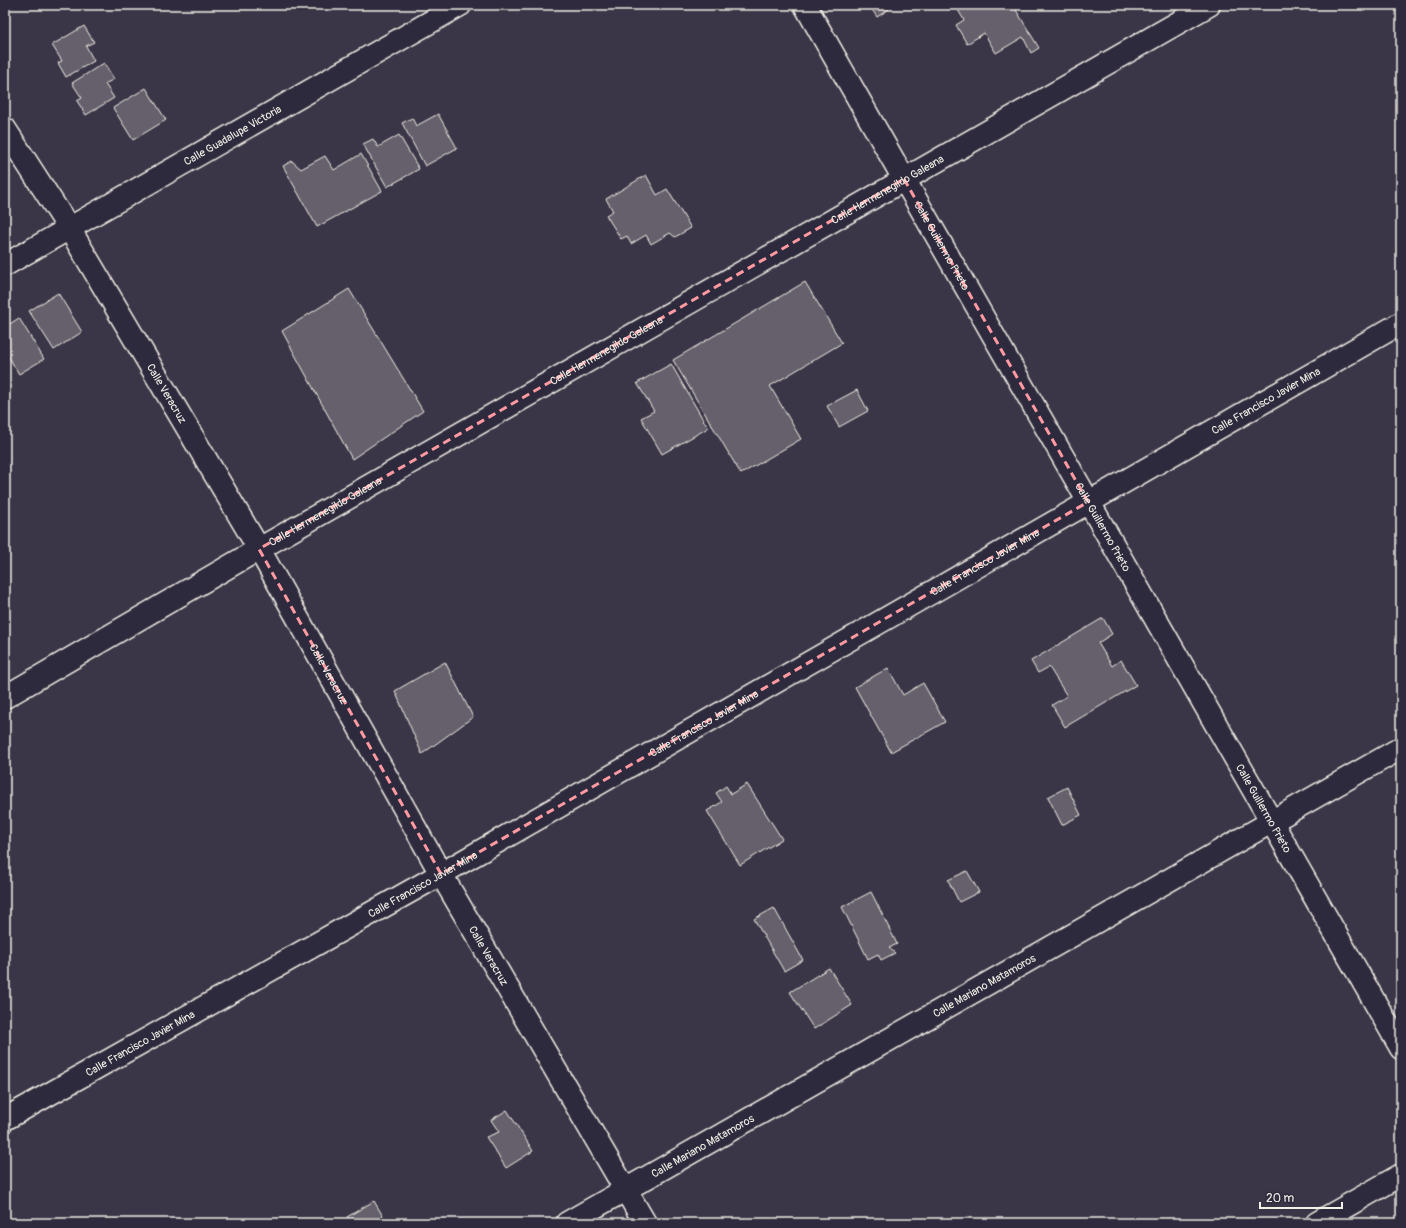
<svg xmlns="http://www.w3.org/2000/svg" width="1406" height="1228" font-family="Pangolin,sans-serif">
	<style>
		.building { fill: #65616c; stroke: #f4f1e8 }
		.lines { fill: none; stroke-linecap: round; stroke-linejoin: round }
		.minor-casing { stroke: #f4f1e8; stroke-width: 25 }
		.minor { stroke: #2f2a3d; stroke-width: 22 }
		.marked { fill: none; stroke: #ff9aa2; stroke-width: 3; stroke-dasharray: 8 5; stroke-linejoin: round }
		.labels { text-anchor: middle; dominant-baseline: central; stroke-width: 4; stroke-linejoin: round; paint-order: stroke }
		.street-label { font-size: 11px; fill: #f4f1e8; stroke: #2f2a3d }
	</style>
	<rect width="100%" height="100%" fill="#3b3647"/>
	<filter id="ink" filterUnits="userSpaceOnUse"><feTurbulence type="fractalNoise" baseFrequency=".025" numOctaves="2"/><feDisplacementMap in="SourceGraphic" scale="8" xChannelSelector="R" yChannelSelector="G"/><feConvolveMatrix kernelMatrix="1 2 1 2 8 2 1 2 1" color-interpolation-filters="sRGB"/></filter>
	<g filter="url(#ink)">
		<path class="building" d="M 869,5 L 895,5 L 877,17 Z
			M 955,5 L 1013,5 L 1039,48 L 1031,53 L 1023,37 L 996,53 L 984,33 L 967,44 L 956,25 L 964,20 Z
			M 84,26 L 94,42 L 86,46 L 94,61 L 66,77 L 58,63 L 62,61 L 52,45 Z
			M 104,63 L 114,79 L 105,84 L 114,98 L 86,115 L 77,101 L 82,98 L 72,83 Z
			M 146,88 L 166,120 L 133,140 L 113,108 Z
			M 438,114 L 457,148 L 425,166 L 402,123 L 412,118 L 416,126 Z
			M 399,135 L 419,169 L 387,187 L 363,144 L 373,139 L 378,147 Z
			M 361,154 L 382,191 L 317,227 L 283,166 L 292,161 L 301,169 L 325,156 L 334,170 Z
			M 646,175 L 657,195 L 667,189 L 691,228 L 675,237 L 670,233 L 651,244 L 646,235 L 631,244 L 627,236 L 621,239 L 606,215 L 613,211 L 606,199 Z
			M 805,282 L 842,343 L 770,386 L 801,439 L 741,474 L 673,360 Z
			M 349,289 L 423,411 L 352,459 L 282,331 Z
			M 58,293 L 82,332 L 54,350 L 29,311 Z
			M 19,318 L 44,359 L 19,374 L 5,351 L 5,327 Z
			M 671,364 L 708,428 L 662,454 L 641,418 L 654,411 L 637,383 Z
			M 857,390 L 868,411 L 839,427 L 827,406 Z
			M 1103,618 L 1112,634 L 1098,643 L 1112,666 L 1121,660 L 1136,685 L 1065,727 L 1052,705 L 1067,696 L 1049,667 L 1038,673 L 1031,661 Z
			M 445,662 L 473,717 L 422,754 L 395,691 Z
			M 888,668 L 903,695 L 923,683 L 945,722 L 891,752 L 855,687 Z
			M 747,784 L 782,839 L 740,865 L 707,811 L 722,802 L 716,793 L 726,786 L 731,794 Z
			M 1067,787 L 1081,815 L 1062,825 L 1048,797 Z
			M 967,871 L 979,892 L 959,902 L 948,880 Z
			M 871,892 L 897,944 L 889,948 L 895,953 L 881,960 L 878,954 L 868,959 L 842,907 Z
			M 774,908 L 803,960 L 784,971 L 754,919 Z
			M 829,968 L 852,1005 L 814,1029 L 790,992 Z
			M 507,1110 L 533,1151 L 506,1168 L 486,1137 L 499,1132 L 491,1120 Z
			M 374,1201 L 387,1223 L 350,1223 L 347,1217 Z"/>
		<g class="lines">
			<g class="minor-casing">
				<g id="minor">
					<path id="s1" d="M 805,5 L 904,179 L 1401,1048"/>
					<path id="s2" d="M 5,129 L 69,228 L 259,549 L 441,874 L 645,1223"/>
					<path id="s3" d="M 5,265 L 460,5"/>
					<path id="s4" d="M 5,697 L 259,549 L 1209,5"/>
					<path id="s5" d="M 5,1119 L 441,874 L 1401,323"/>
					<path id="s6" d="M 567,1223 L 1401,748"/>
					<path d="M 1317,1223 L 1401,1175"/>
				</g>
			</g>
			<use href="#minor" class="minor"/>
		</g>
	</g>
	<path class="marked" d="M 904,179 L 1088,502 L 441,874 L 259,549 Z"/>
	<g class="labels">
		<g class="street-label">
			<text stroke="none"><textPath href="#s3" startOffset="262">Calle Guadalupe Victoria</textPath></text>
			<text stroke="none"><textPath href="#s4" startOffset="1018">Calle Hermenegildo Galeana</textPath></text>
			<text stroke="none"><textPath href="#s1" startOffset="277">Calle Guillermo Prieto</textPath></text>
			<text stroke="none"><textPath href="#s4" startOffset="694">Calle Hermenegildo Galeana</textPath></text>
			<text stroke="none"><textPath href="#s2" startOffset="310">Calle Veracruz</textPath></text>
			<text stroke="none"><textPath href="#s5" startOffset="1451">Calle Francisco Javier Mina</textPath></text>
			<text stroke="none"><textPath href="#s4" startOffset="370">Calle Hermenegildo Galeana</textPath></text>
			<text stroke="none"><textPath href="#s1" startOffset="601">Calle Guillermo Prieto</textPath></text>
			<text stroke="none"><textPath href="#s5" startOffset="1127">Calle Francisco Javier Mina</textPath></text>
			<text stroke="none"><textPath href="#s2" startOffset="634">Calle Veracruz</textPath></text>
			<text stroke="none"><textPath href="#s5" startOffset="803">Calle Francisco Javier Mina</textPath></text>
			<text stroke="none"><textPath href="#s1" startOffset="925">Calle Guillermo Prieto</textPath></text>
			<text stroke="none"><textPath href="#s5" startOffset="479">Calle Francisco Javier Mina</textPath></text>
			<text stroke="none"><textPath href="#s2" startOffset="958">Calle Veracruz</textPath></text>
			<text stroke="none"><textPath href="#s6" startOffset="480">Calle Mariano Matamoros</textPath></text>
			<text stroke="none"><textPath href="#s5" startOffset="155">Calle Francisco Javier Mina</textPath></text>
			<text stroke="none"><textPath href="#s6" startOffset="156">Calle Mariano Matamoros</textPath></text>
		</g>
	</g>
	<rect width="1406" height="1228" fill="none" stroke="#2f2a3d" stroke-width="20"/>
	<rect x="10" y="10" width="1386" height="1208" fill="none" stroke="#f4f1e8" stroke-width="1.5" filter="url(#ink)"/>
	<path d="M1260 1202v6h82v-6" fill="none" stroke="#f4f1e8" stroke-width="2"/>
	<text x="1266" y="1202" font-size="12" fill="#f4f1e8" stroke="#2f2a3d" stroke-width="3" paint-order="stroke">20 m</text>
</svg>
